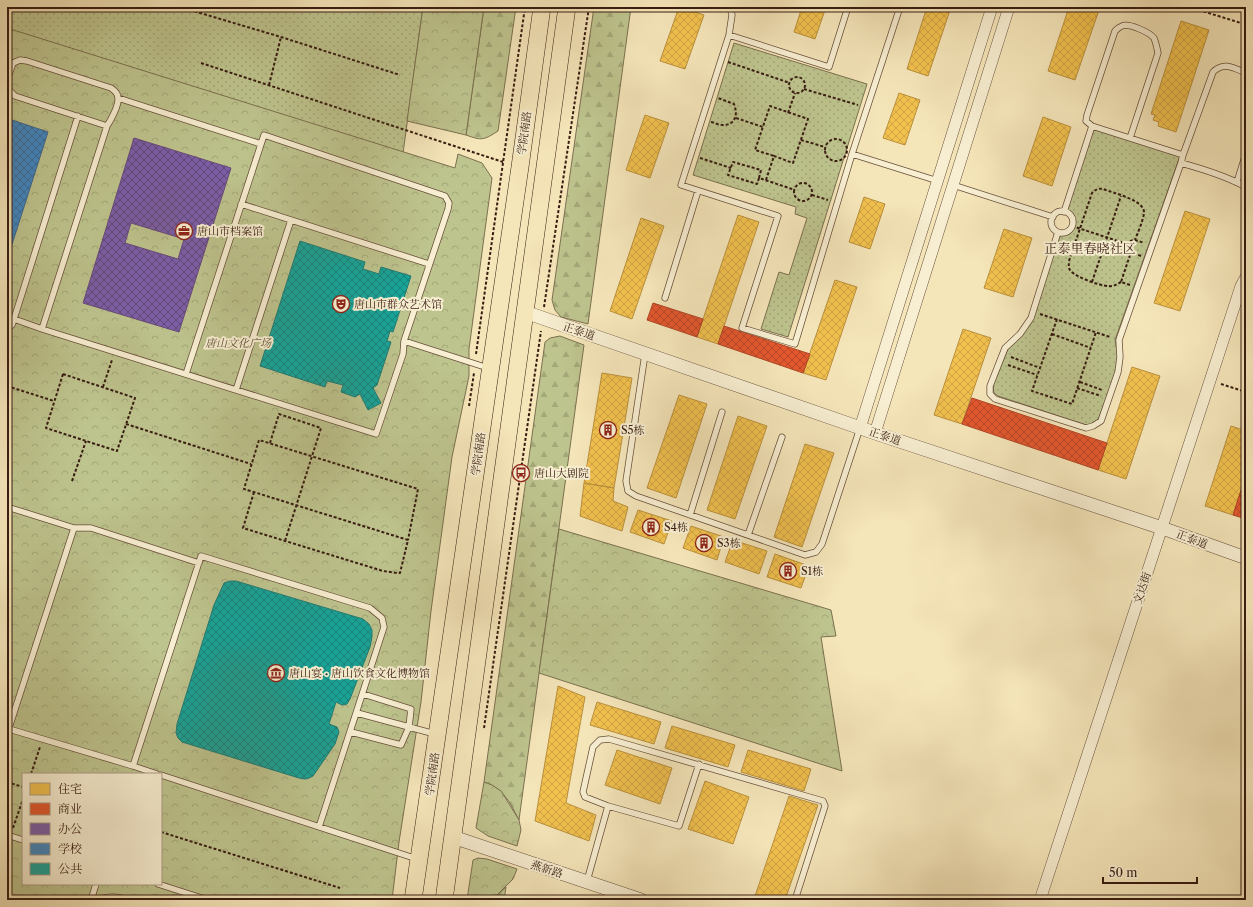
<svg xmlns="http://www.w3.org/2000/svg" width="1253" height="907" font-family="'Libre Caslon Text','Noto Serif SC',serif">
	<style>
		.grass { fill: url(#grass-dots); stroke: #7b7050 }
		.forest { fill: url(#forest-firs); stroke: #7b7050 }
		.park { fill: url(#park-crowns); stroke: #7b7050; fill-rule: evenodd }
		.homes { fill: url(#homes-cross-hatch); stroke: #ba903c }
		.shops { fill: url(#shops-cross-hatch); stroke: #b04525 }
		.offices { fill: url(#offices-cross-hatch); stroke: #674a7a; fill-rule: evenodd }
		.schools { fill: url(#schools-cross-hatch); stroke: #3d688f }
		.public { fill: url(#public-cross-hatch); stroke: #217a70 }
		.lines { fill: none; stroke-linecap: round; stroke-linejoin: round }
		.service-casing { stroke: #674e3b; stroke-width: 7 }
		.minor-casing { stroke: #674e3b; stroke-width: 12 }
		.tertiary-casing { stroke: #674e3b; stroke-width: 14 }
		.primary-casing { stroke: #381c11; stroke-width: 18 }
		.path { stroke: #381c11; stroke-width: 2; stroke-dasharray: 3 2; stroke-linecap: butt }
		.service { stroke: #f8efd2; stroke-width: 5.5 }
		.minor { stroke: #f8efd2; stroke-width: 11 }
		.tertiary { stroke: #f8efd2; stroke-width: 13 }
		.primary { stroke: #f5e6ba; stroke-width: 17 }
		.labels { text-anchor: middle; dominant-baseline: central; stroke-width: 4; stroke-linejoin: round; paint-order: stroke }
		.street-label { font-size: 11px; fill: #381c11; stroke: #f8efd2 }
		.poi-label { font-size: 11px; fill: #381c11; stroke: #f8efd2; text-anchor: start }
		.park-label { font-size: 11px; font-style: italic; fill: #604e36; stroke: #f8efd2 }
		.quarter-label { font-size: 13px; fill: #381c11; stroke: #f8efd2 }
	</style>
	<defs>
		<pattern id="grass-dots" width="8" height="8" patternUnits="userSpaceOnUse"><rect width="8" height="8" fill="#bec48e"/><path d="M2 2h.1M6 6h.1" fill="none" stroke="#a4a879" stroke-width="1.8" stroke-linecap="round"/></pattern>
		<pattern id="forest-firs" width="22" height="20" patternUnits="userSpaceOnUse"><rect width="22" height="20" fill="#bec48e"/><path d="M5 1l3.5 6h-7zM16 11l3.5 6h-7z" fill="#a4a879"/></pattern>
		<pattern id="park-crowns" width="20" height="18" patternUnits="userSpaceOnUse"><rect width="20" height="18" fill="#bec48e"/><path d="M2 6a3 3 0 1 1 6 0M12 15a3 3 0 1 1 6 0" fill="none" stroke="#a4a879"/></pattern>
		<pattern id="homes-cross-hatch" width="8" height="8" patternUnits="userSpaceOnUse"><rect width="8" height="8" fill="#f2c14e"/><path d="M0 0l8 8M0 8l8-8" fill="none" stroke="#d0a543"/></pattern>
		<pattern id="shops-cross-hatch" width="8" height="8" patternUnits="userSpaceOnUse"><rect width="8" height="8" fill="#e4572e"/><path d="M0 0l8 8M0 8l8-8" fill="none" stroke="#ba4726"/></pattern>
		<pattern id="offices-cross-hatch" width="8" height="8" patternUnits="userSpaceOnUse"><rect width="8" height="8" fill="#7b5ea7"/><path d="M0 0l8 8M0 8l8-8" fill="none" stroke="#60487e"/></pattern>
		<pattern id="schools-cross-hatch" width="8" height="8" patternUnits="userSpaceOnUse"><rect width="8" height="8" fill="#3f88c5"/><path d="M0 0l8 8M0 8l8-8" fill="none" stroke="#366e9f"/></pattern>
		<pattern id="public-cross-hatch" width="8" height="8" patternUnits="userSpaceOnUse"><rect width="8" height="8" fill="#17a398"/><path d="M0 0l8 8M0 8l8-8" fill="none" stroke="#16847b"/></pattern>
	</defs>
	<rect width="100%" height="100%" fill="#f5e6ba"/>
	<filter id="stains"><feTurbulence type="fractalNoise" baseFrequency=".005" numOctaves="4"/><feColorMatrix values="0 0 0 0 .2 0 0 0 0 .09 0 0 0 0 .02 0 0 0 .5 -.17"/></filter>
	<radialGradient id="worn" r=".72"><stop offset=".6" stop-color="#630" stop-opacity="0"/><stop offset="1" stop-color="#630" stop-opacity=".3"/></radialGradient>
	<path class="grass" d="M 7,7 L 423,7 L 403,153 L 7,50 Z
		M 734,43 L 867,84 L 788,337 L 761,329 L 779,272 L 789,275 L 807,218 L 795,214 L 796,207 L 693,175 Z
		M 1093,129 L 1180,156 L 1115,340 L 1118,357 L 1116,373 L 1098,420 L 1092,424 L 1086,425 L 998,396 L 994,393 L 993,386 L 1008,349 L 1022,336 L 1060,236 L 1070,234 L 1075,226 C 1076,218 1074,213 1067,210 Z"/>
	<path class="forest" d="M 484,7 L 516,7 L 498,131 C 484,140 482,141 466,135 Z
		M 594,7 L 631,7 L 588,324 L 561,317 L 555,310 L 552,300 Z
		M 560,336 L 584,345 L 519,820 C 509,801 504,789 484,782 L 545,342 L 550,338 Z
		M 506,887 L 504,900 L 492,900 L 493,899 Z"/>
	<path class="park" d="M 423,7 L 484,7 L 466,135 L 407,121 Z
		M 7,28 L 455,168 L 458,154 L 482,163 L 492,178 L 469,349 L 469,376 L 452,457 L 431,611 L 421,702 L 399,842 L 392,900 L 7,900 ZM 23,774 L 161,774 L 161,884 L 23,884 Z
		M 559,529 L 831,610 L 836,636 L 821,637 L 842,771 L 539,673 Z
		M 484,782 L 492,785 L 501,791 L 519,820 L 521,830 L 517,846 L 488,836 L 476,828 Z
		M 478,858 L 487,859 L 517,869 L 513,879 L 492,900 L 467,900 L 473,860 Z"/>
	<path class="homes" d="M 679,7 L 704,15 L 685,69 L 660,61 Z
		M 802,7 L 826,7 L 815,39 L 794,32 Z
		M 927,7 L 951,7 L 928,76 L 907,69 Z
		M 1069,7 L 1100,7 L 1075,80 L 1048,71 Z
		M 1181,21 L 1209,30 L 1176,132 L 1158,126 L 1159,122 L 1153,120 L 1155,115 L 1151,114 Z
		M 899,93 L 920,100 L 905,145 L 883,138 Z
		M 645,115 L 669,123 L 650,178 L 626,170 Z
		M 1043,117 L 1071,127 L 1052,186 L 1023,176 Z
		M 864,197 L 885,204 L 870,249 L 849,242 Z
		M 1185,211 L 1210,219 L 1180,311 L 1154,303 Z
		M 738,215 L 759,222 L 718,344 L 697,337 Z
		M 641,218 L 664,226 L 632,319 L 610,311 Z
		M 1004,229 L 1032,238 L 1013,297 L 984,288 Z
		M 835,280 L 857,287 L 826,380 L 803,373 Z
		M 963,329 L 991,338 L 962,424 L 934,415 Z
		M 1132,367 L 1160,376 L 1126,479 L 1098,470 Z
		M 602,373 L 632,378 L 614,488 L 584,483 Z
		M 679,395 L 707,404 L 676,498 L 647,488 Z
		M 738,416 L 767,426 L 735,519 L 707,510 Z
		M 1231,426 L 1246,431 L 1246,476 L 1233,515 L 1205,506 Z
		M 805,444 L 834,453 L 802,547 L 774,537 Z
		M 584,483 L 614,488 L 613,501 L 628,507 L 622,531 L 580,516 Z
		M 638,510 L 672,521 L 664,544 L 630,532 Z
		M 691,526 L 724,537 L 717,560 L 683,548 Z
		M 733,540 L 767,551 L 759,574 L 725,562 Z
		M 775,554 L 809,566 L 801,588 L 767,577 Z
		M 558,686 L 585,697 L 566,803 L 596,815 L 589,841 L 535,821 Z
		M 597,702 L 661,722 L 654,744 L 590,725 Z
		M 672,726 L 735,745 L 728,767 L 665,748 Z
		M 617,750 L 672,768 L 660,804 L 605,785 Z
		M 748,750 L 811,769 L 804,791 L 741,772 Z
		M 705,781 L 749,797 L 733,844 L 688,829 Z
		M 789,796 L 818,805 L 785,900 L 756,900 L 754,899 Z"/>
	<path class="shops" d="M 653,303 L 703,319 L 697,337 L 647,320 Z
		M 724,326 L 810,354 L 803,373 L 718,344 Z
		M 972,398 L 1107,443 L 1098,470 L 962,424 Z
		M 1241,490 L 1246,492 L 1246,519 L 1233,515 Z"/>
	<path class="offices" d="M 134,138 L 231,168 L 179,332 L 83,303 ZM 131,223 L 184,239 L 178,259 L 125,243 Z"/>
	<path class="schools" d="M 12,120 L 48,132 L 7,260 L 7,134 Z"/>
	<path class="public" d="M 300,241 L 365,262 L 363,269 L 379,274 L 381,267 L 411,276 L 393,332 L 390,331 L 387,341 L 391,342 L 377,385 L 373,388 L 381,403 L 368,410 L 360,394 L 355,397 L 341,392 L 343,385 L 327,381 L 325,387 L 260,366 Z
		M 230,581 L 236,581 L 363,619 L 369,624 L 372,630 L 372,637 L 370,647 L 350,699 L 347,704 L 342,705 L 336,702 L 329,724 L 337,727 L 339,732 L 335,744 L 313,776 L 309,778 L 305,779 L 299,778 L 182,742 L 178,738 L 176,733 L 177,724 L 214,605 L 224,583 Z"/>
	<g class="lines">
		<g class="service-casing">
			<path id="service" d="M 730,7 L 732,15 L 729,35 L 681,185 L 778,216 L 742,328 L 795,344 L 852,154 L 938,181
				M 729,35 L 829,67 L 848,7
				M 7,80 L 13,63 L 20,60 L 27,61 L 111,88 C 114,90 118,93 118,98 C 119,105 111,120 107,126 L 42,329 L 14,319
				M 7,88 L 15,96 L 107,126
				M 118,98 L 261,144
				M 1092,126 L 1086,121 L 1087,115 L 1115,31 C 1117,29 1119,27 1122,26 C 1129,23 1149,32 1154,38 C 1156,43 1157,48 1158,53 L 1130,138
				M 852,154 L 900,7
				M 1183,155 L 1213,72 C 1224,61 1234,68 1246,73
				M 1237,182 L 1246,153
				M 953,185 L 1053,217
				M 241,204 L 429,264
				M1051 222a11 11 0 1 1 22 0a11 11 0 1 1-22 0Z
				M 1064,212 L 1092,126 L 1183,155 L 1181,163
				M 1058,232 L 1031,318 L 1020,334 L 1005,348 L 990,386 L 990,394 L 995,399 L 1086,428 L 1093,426 L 1101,421 L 1118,372 L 1120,357 L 1119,340 L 1181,163 C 1203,169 1226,176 1246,187
				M 665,298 L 698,191
				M 7,328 L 12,325 L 14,319 L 78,116
				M 42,329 L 376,434 L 403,354 L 404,341
				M 645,354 L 626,481 L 628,491 L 636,496 L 805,555 L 816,552 L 822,544 L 860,428
				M 186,374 L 264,135 L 445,196 L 449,203 L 448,209 L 404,341 L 488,368
				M 236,390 L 291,220
				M 7,507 L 74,528 L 7,734
				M 690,515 L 722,412
				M 74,528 L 91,528 L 199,563
				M 748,535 L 782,437
				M 357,713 L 435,734
				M 9,729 L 133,766
				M 351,732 L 401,745 L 409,727 L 411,709 L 363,694
				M 157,774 L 133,766 L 201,556 L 370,608 L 382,618 L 384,627 L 319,827
				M 161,775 L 417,859
				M 608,806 L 679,826 L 699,764
				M 7,835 L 23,840
				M 587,881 L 608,806 L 585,797 L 583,792 L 593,747 L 600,740 L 609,739 L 823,801 L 825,806 L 795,900
				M 158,884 L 208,900
				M 91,900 L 96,884
				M 97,900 C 109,896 116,896 128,900"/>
		</g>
		<g class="minor-casing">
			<path id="minor" d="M 860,428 L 992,7
				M 875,433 L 1009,7
				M 1040,900 L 1241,286 L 1246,277"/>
		</g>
		<g class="tertiary-casing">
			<path id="tertiary" d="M 525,312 L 875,433 L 1162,528 L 1246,558
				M 453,837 L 641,900"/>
		</g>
		<g class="primary-casing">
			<path id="primary" d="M 413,900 L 520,167 L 542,7
				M 444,900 L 567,7"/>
		</g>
		<path class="path" d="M 180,7 L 281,37 L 400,75
			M 1189,7 L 1241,23 L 1246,26
			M 728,62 L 790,83
			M 201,63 L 503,162
			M789 85a8 8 0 1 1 16 0a8 8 0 1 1-16 0Z
			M 269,85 L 281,37
			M 804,89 L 858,105
			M 788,113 L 795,93
			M 736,118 L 763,127
			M 711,122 C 715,123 719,125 723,125 C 736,125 738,114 734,104 L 718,98
			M825 150a11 11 0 1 1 22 0a11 11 0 1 1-22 0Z
			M 801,140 L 825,147
			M 700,158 L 731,168
			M 759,178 L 761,170 L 733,162 L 728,175 L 757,184 L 759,178 L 795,190
			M 766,180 L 774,156 L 793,163 L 808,119 L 770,106 L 755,150 L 774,156
			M794 192a9 9 0 1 1 18 0a9 9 0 1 1-18 0Z
			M 812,195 L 828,200
			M 1072,226 L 1127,244
			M 1141,256 L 1131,252 L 1126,247 C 1130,237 1136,240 1144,243
			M 1092,282 L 1121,196
			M 1121,282 C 1117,284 1113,287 1109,286 C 1100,286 1075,277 1070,270 C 1068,267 1069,265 1069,261 L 1092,193 C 1095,190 1098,188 1103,189 C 1113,193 1145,200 1144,213 C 1143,221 1138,232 1135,240
			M 1130,285 L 1121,282 L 1131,252
			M 544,307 L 589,7
			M 1040,314 L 1110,337
			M 1057,319 L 1032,391 L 1072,404 L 1096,332
			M 1052,334 L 1091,348
			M 476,354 L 525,7
			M 1011,357 L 1040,368
			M 1008,365 L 1037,375
			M 63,374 L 135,398 L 117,451 L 46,428 Z
			M 1080,382 L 1102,390
			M 1221,384 L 1246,392
			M 7,386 L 54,401
			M 103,387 L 112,360
			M 1077,388 L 1101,396
			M 469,406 L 474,373
			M 126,424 L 251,464
			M 270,443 L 279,414 L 321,428 L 285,541
			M 72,481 L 86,441
			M 254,492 L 243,528 L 383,571 L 397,573 L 400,573 L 408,540 L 244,489 L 259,440 L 418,489 L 408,540
			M 484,728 L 541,331
			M 31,774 L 40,747
			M 7,782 L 23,787
			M 13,828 L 23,799
			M 161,832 L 340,888"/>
		<use href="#service" class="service"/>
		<use href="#minor" class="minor"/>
		<use href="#tertiary" class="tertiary"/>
		<use href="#primary" class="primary"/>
	</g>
	<defs>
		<g id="office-ring" transform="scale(0.9)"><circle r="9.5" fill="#f8efd2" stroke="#8f2418" stroke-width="1.5"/><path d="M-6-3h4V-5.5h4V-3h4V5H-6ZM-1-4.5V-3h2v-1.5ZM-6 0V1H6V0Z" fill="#8f2418"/></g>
		<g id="theatre-ring" transform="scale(0.9)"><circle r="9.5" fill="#f8efd2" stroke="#8f2418" stroke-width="1.5"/><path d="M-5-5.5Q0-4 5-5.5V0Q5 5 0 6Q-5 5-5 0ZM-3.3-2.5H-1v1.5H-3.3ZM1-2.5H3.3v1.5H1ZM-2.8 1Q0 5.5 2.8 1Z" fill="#8f2418"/></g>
		<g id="building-ring" transform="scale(0.9)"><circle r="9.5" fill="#f8efd2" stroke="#8f2418" stroke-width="1.5"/><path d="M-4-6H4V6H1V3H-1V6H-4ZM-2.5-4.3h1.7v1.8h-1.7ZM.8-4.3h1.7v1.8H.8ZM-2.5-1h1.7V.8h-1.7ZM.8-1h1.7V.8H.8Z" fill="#8f2418"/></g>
		<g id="bus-ring" transform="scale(0.9)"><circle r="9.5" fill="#f8efd2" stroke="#8f2418" stroke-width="1.5"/><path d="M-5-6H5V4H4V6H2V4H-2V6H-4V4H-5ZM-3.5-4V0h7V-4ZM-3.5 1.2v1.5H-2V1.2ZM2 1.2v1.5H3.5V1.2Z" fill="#8f2418"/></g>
		<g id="museum-ring" transform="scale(0.9)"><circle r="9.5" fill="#f8efd2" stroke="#8f2418" stroke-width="1.5"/><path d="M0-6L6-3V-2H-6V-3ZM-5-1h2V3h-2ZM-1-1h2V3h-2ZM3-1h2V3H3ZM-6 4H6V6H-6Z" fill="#8f2418"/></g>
	</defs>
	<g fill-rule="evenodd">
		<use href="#office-ring" x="184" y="231"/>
		<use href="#theatre-ring" x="341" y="304"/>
		<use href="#building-ring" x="608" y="430"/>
		<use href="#bus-ring" x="521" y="473"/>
		<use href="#building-ring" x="651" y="527"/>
		<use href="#building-ring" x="704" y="543"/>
		<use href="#building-ring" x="788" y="571"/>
		<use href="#museum-ring" x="276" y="673"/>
	</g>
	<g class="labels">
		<g class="street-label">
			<text transform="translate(524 133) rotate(-82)">学院南路</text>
			<text transform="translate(579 331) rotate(19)">正泰道</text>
			<text transform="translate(885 436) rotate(19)">正泰道</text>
			<text transform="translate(478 454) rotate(-82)">学院南路</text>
			<text transform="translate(1192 539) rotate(20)">正泰道</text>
			<text transform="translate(1142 588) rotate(-72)">文达街</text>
			<text transform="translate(432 774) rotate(-82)">学院南路</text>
			<text transform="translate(547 869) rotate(18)">燕新路</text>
		</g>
		<g class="poi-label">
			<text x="197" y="231">唐山市档案馆</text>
			<text x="354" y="304">唐山市群众艺术馆</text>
			<text x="621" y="430">S5栋</text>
			<text x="534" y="473">唐山大剧院</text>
			<text x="664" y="527">S4栋</text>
			<text x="717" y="543">S3栋</text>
			<text x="801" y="571">S1栋</text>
			<text x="289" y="673">唐山宴 · 唐山饮食文化博物馆</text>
		</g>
		<g class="park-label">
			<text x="238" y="343">唐山文化广场</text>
		</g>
		<g class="quarter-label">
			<text x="1090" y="248">正泰里春晓社区</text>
		</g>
	</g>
	<rect width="1253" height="907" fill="none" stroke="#f5e6ba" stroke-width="24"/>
	<rect x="8" y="8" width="1237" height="891" fill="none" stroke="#381c11" stroke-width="2"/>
	<rect x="12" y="12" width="1229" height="883" fill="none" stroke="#381c11"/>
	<rect x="22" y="773" width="140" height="112" fill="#f8efd2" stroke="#ab9b85"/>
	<rect x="30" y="783" width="20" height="12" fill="#f2c14e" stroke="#ab9b85"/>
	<text x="58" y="793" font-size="12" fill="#381c11">住宅</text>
	<rect x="30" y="803" width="20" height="12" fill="#e4572e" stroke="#ab9b85"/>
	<text x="58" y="813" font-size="12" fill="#381c11">商业</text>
	<rect x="30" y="823" width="20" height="12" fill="#7b5ea7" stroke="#ab9b85"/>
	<text x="58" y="833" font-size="12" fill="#381c11">办公</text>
	<rect x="30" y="843" width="20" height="12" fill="#3f88c5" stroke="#ab9b85"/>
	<text x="58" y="853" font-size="12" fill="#381c11">学校</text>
	<rect x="30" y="863" width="20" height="12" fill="#17a398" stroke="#ab9b85"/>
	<text x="58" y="873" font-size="12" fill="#381c11">公共</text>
	<path d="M1103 877v6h94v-6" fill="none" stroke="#381c11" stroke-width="2"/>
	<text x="1109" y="877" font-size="12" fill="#381c11" stroke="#f8efd2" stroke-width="3" paint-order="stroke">50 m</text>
	<rect width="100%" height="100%" filter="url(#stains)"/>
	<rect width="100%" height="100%" fill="url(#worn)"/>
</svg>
